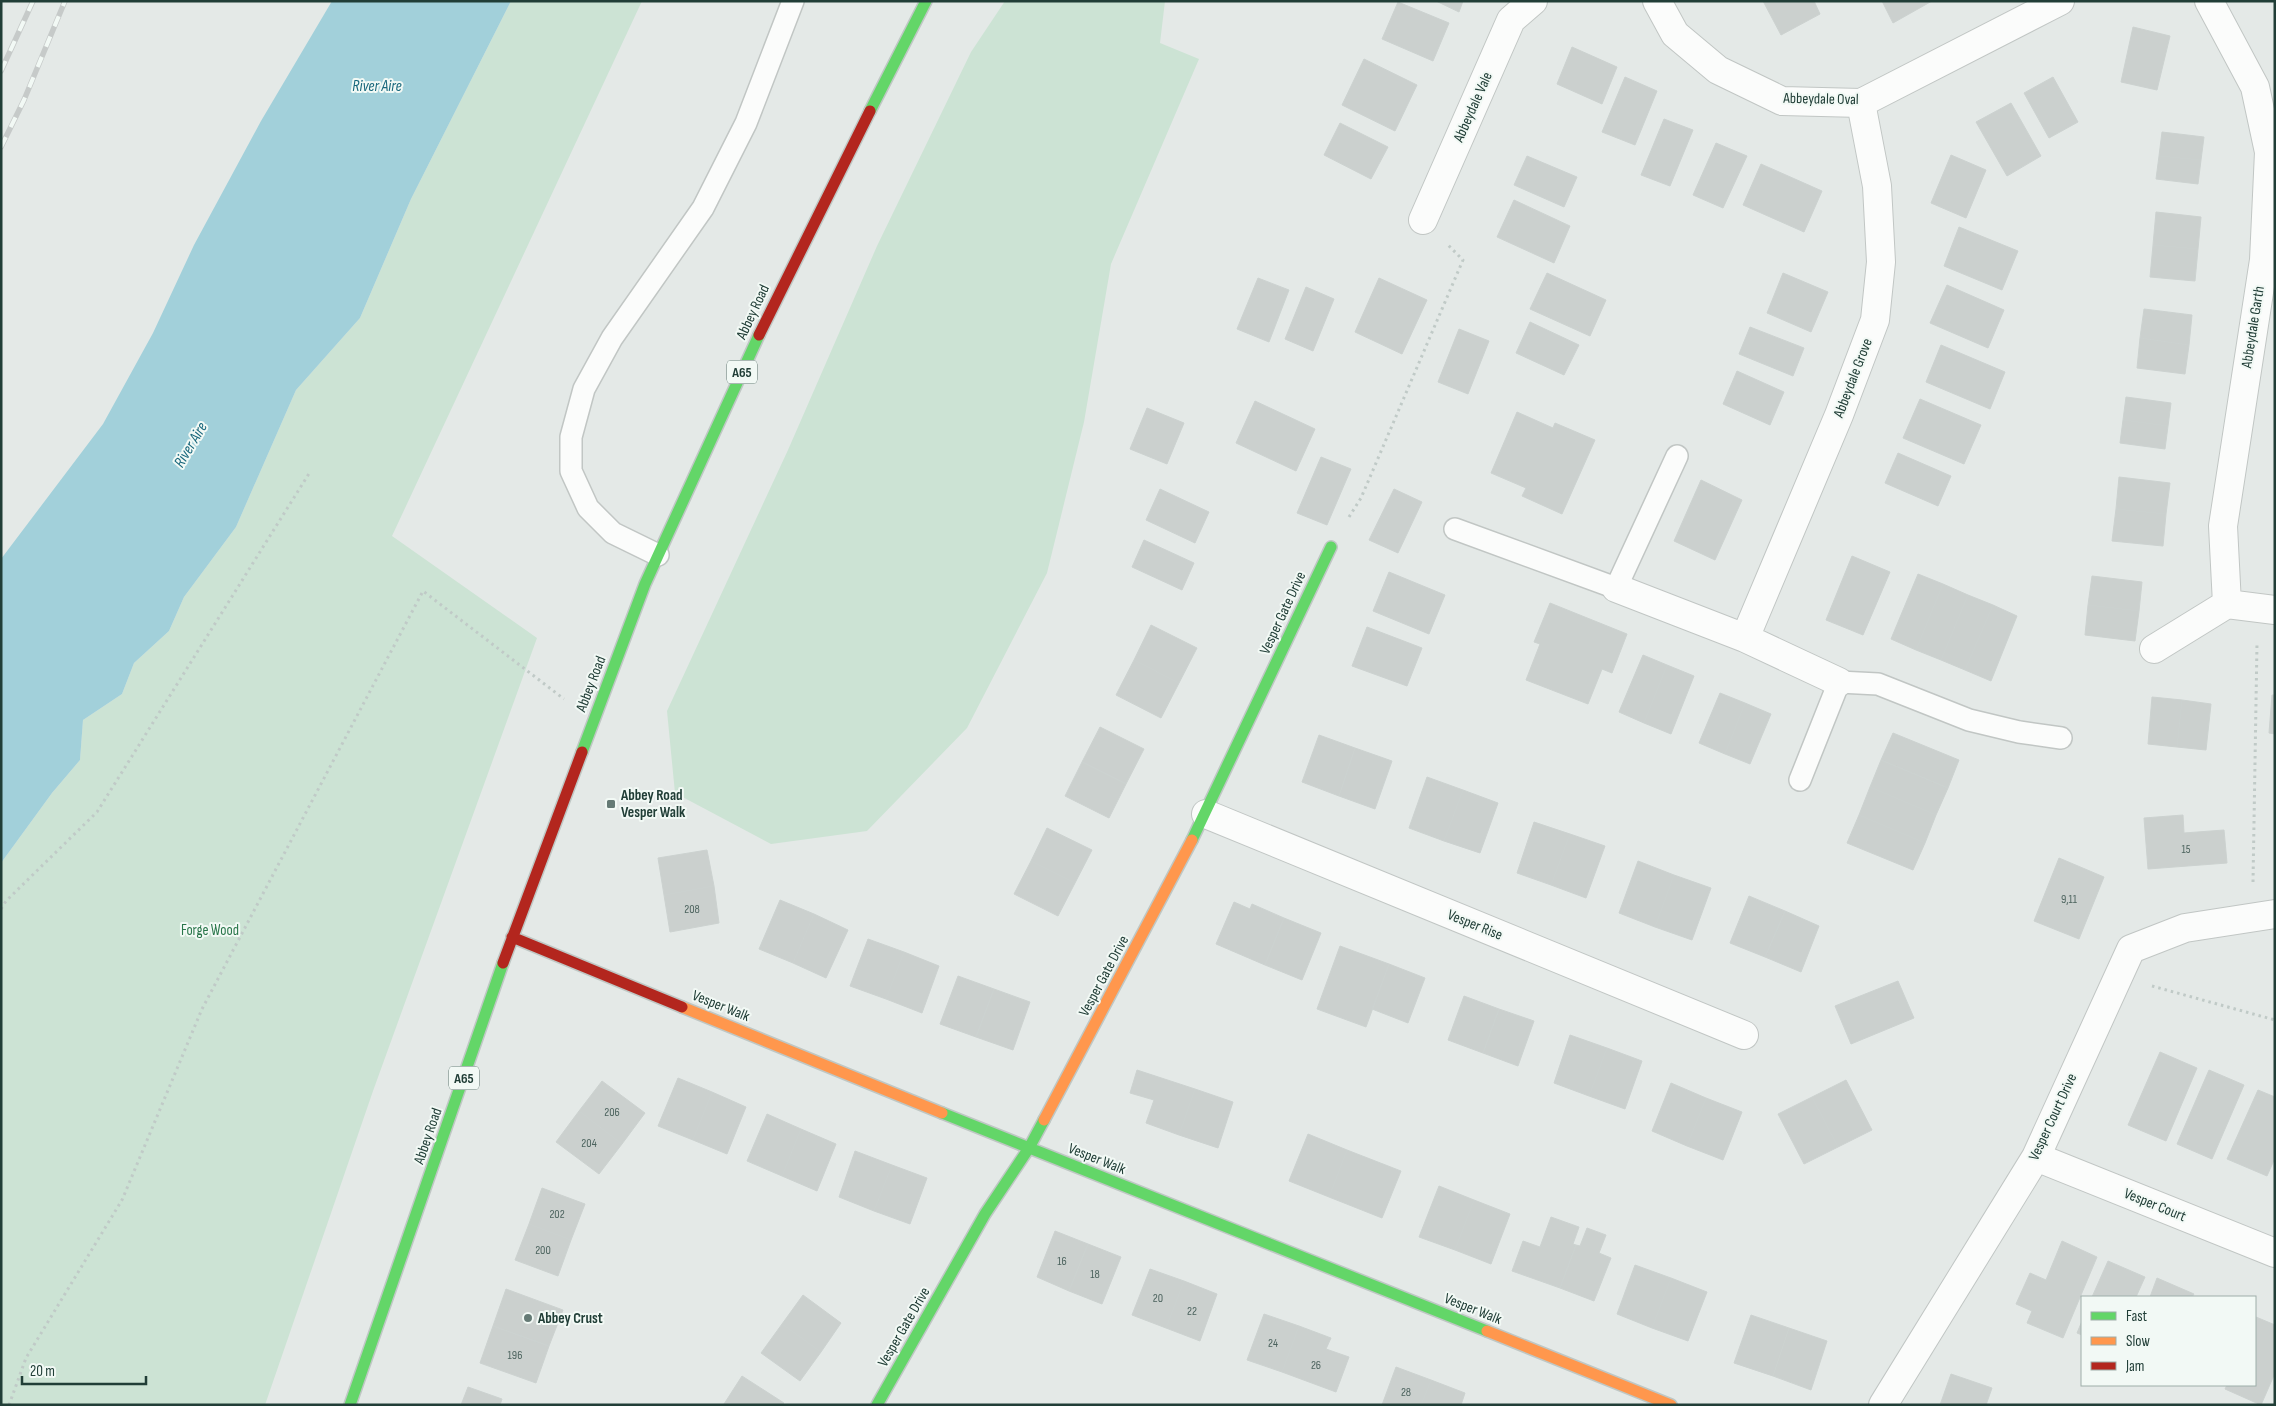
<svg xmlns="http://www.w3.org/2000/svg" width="2276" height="1406" font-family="'Sofia Sans Condensed',sans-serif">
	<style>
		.green { fill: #cce3d4 }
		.water { fill: #a2d0da }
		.building { fill: #cbd0ce; stroke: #ccd2d0 }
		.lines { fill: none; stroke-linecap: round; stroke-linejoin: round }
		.lane-casing { stroke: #c1c6c4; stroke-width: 24 }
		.street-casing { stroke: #c1c6c4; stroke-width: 30 }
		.fast-casing { stroke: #bfc7c4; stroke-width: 14 }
		.slow-casing { stroke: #bfc7c4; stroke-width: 14 }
		.jam-casing { stroke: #bfc7c4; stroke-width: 14 }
		.path { stroke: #c0cac7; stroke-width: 3; stroke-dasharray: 2.5 4; stroke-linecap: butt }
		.lane { stroke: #fbfcfb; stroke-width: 21 }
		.street { stroke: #fbfcfb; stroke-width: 28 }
		.fast { stroke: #63d668; stroke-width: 11 }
		.slow { stroke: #ff974d; stroke-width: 11 }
		.jam { stroke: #b3261e; stroke-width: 11 }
		.rail-casing { stroke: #c6cac9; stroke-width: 5.5 }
		.rail { stroke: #f2f9f5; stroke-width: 4; stroke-dasharray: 11; stroke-linecap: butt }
		.poi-dot { fill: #657a75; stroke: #f2f9f5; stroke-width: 2 }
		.labels { text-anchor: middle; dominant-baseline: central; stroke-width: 4; stroke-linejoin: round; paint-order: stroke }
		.number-label { font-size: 12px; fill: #4c635e }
		.shield { fill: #f2f9f5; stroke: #607670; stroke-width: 1 }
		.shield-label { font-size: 14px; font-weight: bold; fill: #213e37 }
		.street-label { font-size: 15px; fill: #213e37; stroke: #f2f9f5 }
		.poi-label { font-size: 15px; font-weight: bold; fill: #213e37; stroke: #f2f9f5; text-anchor: start }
		.park-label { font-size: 15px; fill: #29764a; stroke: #f2f9f5 }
		.water-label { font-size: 16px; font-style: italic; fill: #18677c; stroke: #f2f9f5 }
	</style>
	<rect width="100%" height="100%" fill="#e4e9e7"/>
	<path class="green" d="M 511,1 L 642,1 L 392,536 L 537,638 L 373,1091 L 265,1405 L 1,1405 L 1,863 L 52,793 L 80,760 L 83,720 L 122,694 L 134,663 L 169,631 L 184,597 L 236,527 L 296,390 L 360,318 L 411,199 Z
		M 1005,1 L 1165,1 L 1160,43 L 1199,59 L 1111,264 L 1084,422 L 1047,573 L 967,728 L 867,831 L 771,844 L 675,793 L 667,711 L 788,450 L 877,246 L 971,52 Z"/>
	<path class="water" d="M 332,1 L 511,1 L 411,199 L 360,318 L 296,390 L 236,527 L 184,597 L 169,631 L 134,663 L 122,694 L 83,720 L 80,760 L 52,793 L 1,863 L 1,559 L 103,424 L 153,333 L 194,245 L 261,121 Z"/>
	<path class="building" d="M 1436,1 L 1463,1 L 1459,12 Z
		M 1763,1 L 1814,1 L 1820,14 L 1781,35 Z
		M 1882,1 L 1932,1 L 1893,23 Z
		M 1398,2 L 1449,23 L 1433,61 L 1382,39 Z
		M 2133,27 L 2170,36 L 2157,90 L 2121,82 Z
		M 1572,47 L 1617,67 L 1602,104 L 1557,84 Z
		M 1364,59 L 1417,85 L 1395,131 L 1342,105 Z
		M 1625,77 L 1657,91 L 1635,145 L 1602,132 Z
		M 2053,77 L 2078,122 L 2049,138 L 2024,93 Z
		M 2011,103 L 2041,156 L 2007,176 L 1976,122 Z
		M 1664,119 L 1693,130 L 1670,186 L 1641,175 Z
		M 1340,123 L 1388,147 L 1371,179 L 1324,155 Z
		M 2162,132 L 2204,137 L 2201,160 L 2159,156 Z
		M 1716,143 L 1747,156 L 1723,208 L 1693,195 Z
		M 1951,155 L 1986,170 L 1966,218 L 1931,203 Z
		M 1527,156 L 1577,177 L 1564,207 L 1514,185 Z
		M 2159,156 L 2201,160 L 2198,184 L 2156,179 Z
		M 1761,164 L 1822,191 L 1804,232 L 1743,205 Z
		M 1514,200 L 1570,226 L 1554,263 L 1497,237 Z
		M 2156,212 L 2201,217 L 2198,249 L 2153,245 Z
		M 1959,227 L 2018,251 L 2002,290 L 1944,266 Z
		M 2153,245 L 2198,249 L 2195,281 L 2150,277 Z
		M 1547,273 L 1606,300 L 1590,336 L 1530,309 Z
		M 1783,273 L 1828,292 L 1811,332 L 1767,313 Z
		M 1258,278 L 1289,290 L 1269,342 L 1237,329 Z
		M 1379,278 L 1427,300 L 1402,354 L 1355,332 Z
		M 1947,285 L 2004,310 L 1988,348 L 1930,323 Z
		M 1306,287 L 1334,299 L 1313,351 L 1285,339 Z
		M 2144,309 L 2192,315 L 2189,345 L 2140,338 Z
		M 1530,322 L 1579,345 L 1564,375 L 1516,353 Z
		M 1750,327 L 1804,348 L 1793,376 L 1739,354 Z
		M 1459,329 L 1489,341 L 1468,394 L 1438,382 Z
		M 2140,338 L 2189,345 L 2185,374 L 2137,368 Z
		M 1941,345 L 2005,372 L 1990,409 L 1926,382 Z
		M 1737,371 L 1784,392 L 1770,425 L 1723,404 Z
		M 2126,397 L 2171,403 L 2168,426 L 2123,420 Z
		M 1920,399 L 1981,425 L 1964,464 L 1903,438 Z
		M 1255,401 L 1315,429 L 1296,471 L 1236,443 Z
		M 1147,408 L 1184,423 L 1167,464 L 1130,449 Z
		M 1517,412 L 1553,428 L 1555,423 L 1595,440 L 1562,514 L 1522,496 L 1526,488 L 1491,473 Z
		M 2123,420 L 2168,426 L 2165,449 L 2120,443 Z
		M 1898,453 L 1951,476 L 1938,506 L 1885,483 Z
		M 1321,457 L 1351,469 L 1327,525 L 1297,513 Z
		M 2119,477 L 2170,483 L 2166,514 L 2116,509 Z
		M 1701,480 L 1742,500 L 1715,560 L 1674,541 Z
		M 1160,489 L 1209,512 L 1195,543 L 1146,520 Z
		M 1394,489 L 1422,502 L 1398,553 L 1369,540 Z
		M 2116,509 L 2166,514 L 2163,546 L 2112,541 Z
		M 1144,540 L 1194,563 L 1182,590 L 1132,567 Z
		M 1852,556 L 1890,572 L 1863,635 L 1826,620 Z
		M 1389,572 L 1445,595 L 1429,634 L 1373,611 Z
		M 1918,574 L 1943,584 L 1916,650 L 1891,639 Z
		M 2092,576 L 2142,582 L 2139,611 L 2088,605 Z
		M 1943,584 L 1968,595 L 1941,660 L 1916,650 Z
		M 1968,595 L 1993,605 L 1965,670 L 1941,660 Z
		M 1550,603 L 1627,634 L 1612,673 L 1602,669 L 1588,704 L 1526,680 L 1540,644 L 1534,642 Z
		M 1993,605 L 2017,616 L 1991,681 L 1965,670 Z
		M 2088,605 L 2139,611 L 2135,641 L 2085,635 Z
		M 1151,625 L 1197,648 L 1179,683 L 1134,660 Z
		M 1367,627 L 1422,648 L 1407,686 L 1352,666 Z
		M 1643,655 L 1667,665 L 1644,723 L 1619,712 Z
		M 1134,660 L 1179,683 L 1161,718 L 1116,695 Z
		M 1667,665 L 1694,676 L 1671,734 L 1644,723 Z
		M 1720,693 L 1745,703 L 1725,754 L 1699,743 Z
		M 2272,695 L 2275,695 L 2275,734 L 2269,733 Z
		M 2152,697 L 2182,700 L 2177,747 L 2148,744 Z
		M 2182,700 L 2211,704 L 2206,750 L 2177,747 Z
		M 1745,703 L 1771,714 L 1750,764 L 1725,754 Z
		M 1100,727 L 1144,749 L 1126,784 L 1082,762 Z
		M 1893,733 L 1959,760 L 1948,788 L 1881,760 Z
		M 1319,735 L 1355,748 L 1339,796 L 1302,782 Z
		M 1355,748 L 1392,761 L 1375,809 L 1339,796 Z
		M 1881,760 L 1948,788 L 1936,815 L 1870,787 Z
		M 1082,762 L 1126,784 L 1109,818 L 1065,796 Z
		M 1427,777 L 1463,790 L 1444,841 L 1409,828 Z
		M 1870,787 L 1936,815 L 1925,843 L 1859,815 Z
		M 1463,790 L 1498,803 L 1480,853 L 1444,841 Z
		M 1859,815 L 1925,843 L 1913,870 L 1847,843 Z
		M 2183,815 L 2184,833 L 2224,830 L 2227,863 L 2148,869 L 2144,818 Z
		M 1534,822 L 1570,834 L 1551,885 L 1517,873 Z
		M 1047,828 L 1092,850 L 1075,883 L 1031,861 Z
		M 1570,834 L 1605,846 L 1586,898 L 1551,885 Z
		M 707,850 L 714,886 L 664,895 L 658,858 Z
		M 2059,858 L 2104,877 L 2079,939 L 2034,921 Z
		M 1031,861 L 1075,883 L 1058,916 L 1014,894 Z
		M 1638,861 L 1674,875 L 1655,927 L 1619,913 Z
		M 1674,875 L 1711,888 L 1692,940 L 1655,927 Z
		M 714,886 L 719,923 L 670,932 L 664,895 Z
		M 1749,896 L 1785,911 L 1765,957 L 1730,943 Z
		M 780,900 L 814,914 L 793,963 L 759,949 Z
		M 1234,902 L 1250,909 L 1252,904 L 1284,918 L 1265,965 L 1216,944 Z
		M 1785,911 L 1819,926 L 1801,972 L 1765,957 Z
		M 814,914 L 848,930 L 826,978 L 793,963 Z
		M 1284,918 L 1321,933 L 1302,980 L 1265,965 Z
		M 868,939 L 904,952 L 886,999 L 850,986 Z
		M 1340,946 L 1389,964 L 1366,1027 L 1317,1009 Z
		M 904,952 L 939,966 L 922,1013 L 886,999 Z
		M 1389,964 L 1425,978 L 1408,1023 L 1372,1009 Z
		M 958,976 L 994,989 L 976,1037 L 940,1024 Z
		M 1898,981 L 1914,1018 L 1851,1044 L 1835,1006 Z
		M 994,989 L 1030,1002 L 1013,1050 L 976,1037 Z
		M 1464,996 L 1499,1009 L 1483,1053 L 1448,1040 Z
		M 1499,1009 L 1534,1021 L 1518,1066 L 1483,1053 Z
		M 1570,1035 L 1607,1048 L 1589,1096 L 1554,1083 Z
		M 1607,1048 L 1642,1061 L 1625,1109 L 1589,1096 Z
		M 2160,1052 L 2197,1068 L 2166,1141 L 2128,1125 Z
		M 1137,1070 L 1195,1089 L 1179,1135 L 1146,1123 L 1154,1100 L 1130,1093 Z
		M 2209,1070 L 2244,1085 L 2212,1159 L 2177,1144 Z
		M 678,1078 L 712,1092 L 693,1140 L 658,1126 Z
		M 1846,1080 L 1872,1130 L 1838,1147 L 1812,1097 Z
		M 602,1081 L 645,1113 L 622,1144 L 579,1111 Z
		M 1671,1083 L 1706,1098 L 1687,1146 L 1652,1131 Z
		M 1195,1089 L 1233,1102 L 1218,1148 L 1179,1135 Z
		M 2258,1090 L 2275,1097 L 2275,1158 L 2267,1176 L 2227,1159 Z
		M 712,1092 L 746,1107 L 727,1154 L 693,1140 Z
		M 1812,1097 L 1838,1147 L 1804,1164 L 1778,1114 Z
		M 1706,1098 L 1742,1112 L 1723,1160 L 1687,1146 Z
		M 579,1111 L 622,1144 L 599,1174 L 556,1142 Z
		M 767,1114 L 801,1129 L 782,1176 L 747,1161 Z
		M 801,1129 L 836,1144 L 817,1191 L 782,1176 Z
		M 1308,1134 L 1347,1150 L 1329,1197 L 1289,1181 Z
		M 1347,1150 L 1401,1171 L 1382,1218 L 1329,1197 Z
		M 855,1151 L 892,1165 L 874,1211 L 839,1197 Z
		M 892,1165 L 927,1178 L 910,1224 L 874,1211 Z
		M 1439,1186 L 1474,1200 L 1455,1250 L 1419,1237 Z
		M 542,1188 L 585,1204 L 571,1240 L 529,1224 Z
		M 1474,1200 L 1510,1214 L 1491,1264 L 1455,1250 Z
		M 1551,1217 L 1579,1227 L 1573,1244 L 1576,1245 L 1560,1288 L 1512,1271 L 1523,1241 L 1540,1247 Z
		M 529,1224 L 571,1240 L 558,1276 L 515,1260 Z
		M 1587,1228 L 1606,1235 L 1599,1253 L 1611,1258 L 1594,1301 L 1560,1288 L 1576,1245 L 1580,1246 Z
		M 1055,1231 L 1088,1244 L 1069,1291 L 1037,1277 Z
		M 2062,1241 L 2097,1257 L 2063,1338 L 2027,1323 L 2032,1311 L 2016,1304 L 2030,1273 L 2046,1280 Z
		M 1088,1244 L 1121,1257 L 1102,1304 L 1069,1291 Z
		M 2108,1261 L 2145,1277 L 2136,1297 L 2092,1297 Z
		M 1635,1265 L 1671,1278 L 1652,1328 L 1617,1314 Z
		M 1150,1269 L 1184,1281 L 1166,1328 L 1132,1315 Z
		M 1671,1278 L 1707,1292 L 1688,1341 L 1652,1328 Z
		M 2157,1278 L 2194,1294 L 2192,1297 L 2150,1297 Z
		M 1184,1281 L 1217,1294 L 1200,1341 L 1166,1328 Z
		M 506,1289 L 563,1310 L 549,1346 L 493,1326 Z
		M 803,1295 L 841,1323 L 821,1352 L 782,1324 Z
		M 1264,1314 L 1299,1326 L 1282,1372 L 1247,1360 Z
		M 1751,1315 L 1789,1328 L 1773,1376 L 1734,1363 Z
		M 2256,1317 L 2275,1325 L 2275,1373 L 2261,1405 L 2225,1389 L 2227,1385 L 2255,1385 Z
		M 2082,1321 L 2082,1335 L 2077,1333 Z
		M 782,1324 L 821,1352 L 800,1381 L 761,1353 Z
		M 493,1326 L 549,1346 L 536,1383 L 480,1363 Z
		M 1299,1326 L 1331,1338 L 1326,1349 L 1349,1357 L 1336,1392 L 1282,1372 Z
		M 1789,1328 L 1827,1341 L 1811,1390 L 1773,1376 Z
		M 1396,1367 L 1431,1380 L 1421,1405 L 1382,1405 Z
		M 1951,1374 L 1992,1388 L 1986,1405 L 1940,1405 Z
		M 742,1376 L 784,1403 L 782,1405 L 724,1404 Z
		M 1431,1380 L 1465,1393 L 1461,1405 L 1421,1405 Z
		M 468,1387 L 502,1399 L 500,1405 L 461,1405 Z"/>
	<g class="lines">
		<g class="lane-casing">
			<path id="lane" d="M 1455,529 L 1616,588 L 1677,456
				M 658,555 L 613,533 L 588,508 L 571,471 L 571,437 L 584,389 L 612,338 L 703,208 L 746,123 L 793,1
				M 1800,780 L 1839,682 L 1878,684 L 1969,720 L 2019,732 L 2061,738"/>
		</g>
		<g class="street-casing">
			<path id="street" d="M 1657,1 L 1675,34 L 1718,70 L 1782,101 L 1861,103 L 2060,1
				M 2209,1 L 2255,87 L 2269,152 L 2264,260 L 2223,526 L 2227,604 L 2275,610
				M 1423,220 L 1511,20 L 1533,1
				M 1616,588 L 1745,638
				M 2154,649 L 2227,604
				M 1839,682 L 1745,638 L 1839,415 L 1875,320 L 1881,262 L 1877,186 L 1861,103
				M 1206,814 L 1744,1035
				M 2036,1157 L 2275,1253
				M 1883,1405 L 2036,1157 L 2131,949 L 2185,928 L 2275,914"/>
		</g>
		<g class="fast-casing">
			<path id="fast" d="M 870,111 L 926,1
				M 582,752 L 645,584 L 759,335
				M 1192,840 L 1331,547
				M 942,1113 L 1487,1331
				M 350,1405 L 503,963
				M 877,1405 L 985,1214 L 1029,1148 L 1044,1120"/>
		</g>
		<g class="slow-casing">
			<path id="slow" d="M 682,1007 L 942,1113
				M 1044,1120 L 1192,840
				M 1487,1331 L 1671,1405"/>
		</g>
		<g class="jam-casing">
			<path id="jam" d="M 759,335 L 870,111
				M 512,937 L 682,1007
				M 503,963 L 582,752"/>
		</g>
		<path class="path" d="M 1349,517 L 1361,498 L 1463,260 L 1448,245
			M 2253,882 L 2257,643
			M 1,909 L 6,901 L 97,812 L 310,472
			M 2152,986 L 2275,1020
			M 9,1405 L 26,1358 L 122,1200 L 202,1009 L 423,591 L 564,699"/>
		<use href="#lane" class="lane"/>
		<use href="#street" class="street"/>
		<use href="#fast" class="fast"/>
		<use href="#slow" class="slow"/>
		<use href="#jam" class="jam"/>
		<g class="rail-casing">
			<path id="rail" d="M 1,71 L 33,1
				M 1,147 L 24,100 L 65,1"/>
		</g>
		<use href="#rail" class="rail"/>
	</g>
	<g class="poi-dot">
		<rect x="606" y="799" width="10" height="10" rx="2.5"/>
		<circle cx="528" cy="1318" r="5"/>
	</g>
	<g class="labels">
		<g class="number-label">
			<text x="2186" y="849">15</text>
			<text x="2069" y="899">9,11</text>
			<text x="692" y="909">208</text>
			<text x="612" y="1112">206</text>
			<text x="589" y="1143">204</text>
			<text x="557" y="1214">202</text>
			<text x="543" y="1250">200</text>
			<text x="1062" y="1261">16</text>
			<text x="1095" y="1274">18</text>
			<text x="1158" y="1298">20</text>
			<text x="1192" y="1311">22</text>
			<text x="1273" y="1343">24</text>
			<text x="515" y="1355">196</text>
			<text x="1316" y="1365">26</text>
			<text x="1406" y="1392">28</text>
		</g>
		<g class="shield">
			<rect x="727" y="360.5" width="30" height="23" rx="4"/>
			<rect x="449" y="1066.5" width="30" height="23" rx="4"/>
		</g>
		<g class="shield-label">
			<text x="742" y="372">A65</text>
			<text x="464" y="1078">A65</text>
		</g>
		<g class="street-label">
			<text transform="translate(1821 99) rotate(1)">Abbeydale Oval</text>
			<text transform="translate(1473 107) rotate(-66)">Abbeydale Vale</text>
			<text transform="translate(753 312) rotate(-65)">Abbey Road</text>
			<text transform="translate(2253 327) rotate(-81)">Abbeydale Garth</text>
			<text transform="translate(1853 378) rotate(-69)">Abbeydale Grove</text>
			<text transform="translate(1283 613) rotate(-65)">Vesper Gate Drive</text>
			<text transform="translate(591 684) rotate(-69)">Abbey Road</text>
			<text transform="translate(1475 925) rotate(22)">Vesper Rise</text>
			<text transform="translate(1104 976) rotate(-62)">Vesper Gate Drive</text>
			<text transform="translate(721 1006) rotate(22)">Vesper Walk</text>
			<text transform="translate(2053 1117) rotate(-65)">Vesper Court Drive</text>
			<text transform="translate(428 1136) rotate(-71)">Abbey Road</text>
			<text transform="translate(1097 1159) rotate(22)">Vesper Walk</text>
			<text transform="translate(2155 1205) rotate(22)">Vesper Court</text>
			<text transform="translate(1473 1309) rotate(22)">Vesper Walk</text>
			<text transform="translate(904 1327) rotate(-60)">Vesper Gate Drive</text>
		</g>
		<g class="poi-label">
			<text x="621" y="795">Abbey Road<tspan x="621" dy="17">Vesper Walk</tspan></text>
			<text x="538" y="1318">Abbey Crust</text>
		</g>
		<g class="park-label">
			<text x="210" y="930">Forge Wood</text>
		</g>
		<g class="water-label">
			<text x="377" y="86">River Aire</text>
			<text transform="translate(191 445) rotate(-59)">River Aire</text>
		</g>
	</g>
	<rect width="2276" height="1406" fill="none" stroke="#213e37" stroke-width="5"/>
	<rect x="2081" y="1296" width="175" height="90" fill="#f2f9f5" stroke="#9eaea9"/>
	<rect x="2091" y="1312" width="25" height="8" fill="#63d668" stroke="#9eaea9"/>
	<text x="2126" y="1321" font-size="15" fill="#213e37">Fast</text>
	<rect x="2091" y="1337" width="25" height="8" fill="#ff974d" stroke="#9eaea9"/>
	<text x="2126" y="1346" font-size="15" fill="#213e37">Slow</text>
	<rect x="2091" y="1362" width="25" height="8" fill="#b3261e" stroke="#9eaea9"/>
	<text x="2126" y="1371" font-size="15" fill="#213e37">Jam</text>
	<path d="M22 1376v8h124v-8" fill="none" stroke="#213e37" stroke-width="2.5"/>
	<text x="30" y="1376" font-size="15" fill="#213e37" stroke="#f2f9f5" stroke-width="4" paint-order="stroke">20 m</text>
</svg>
